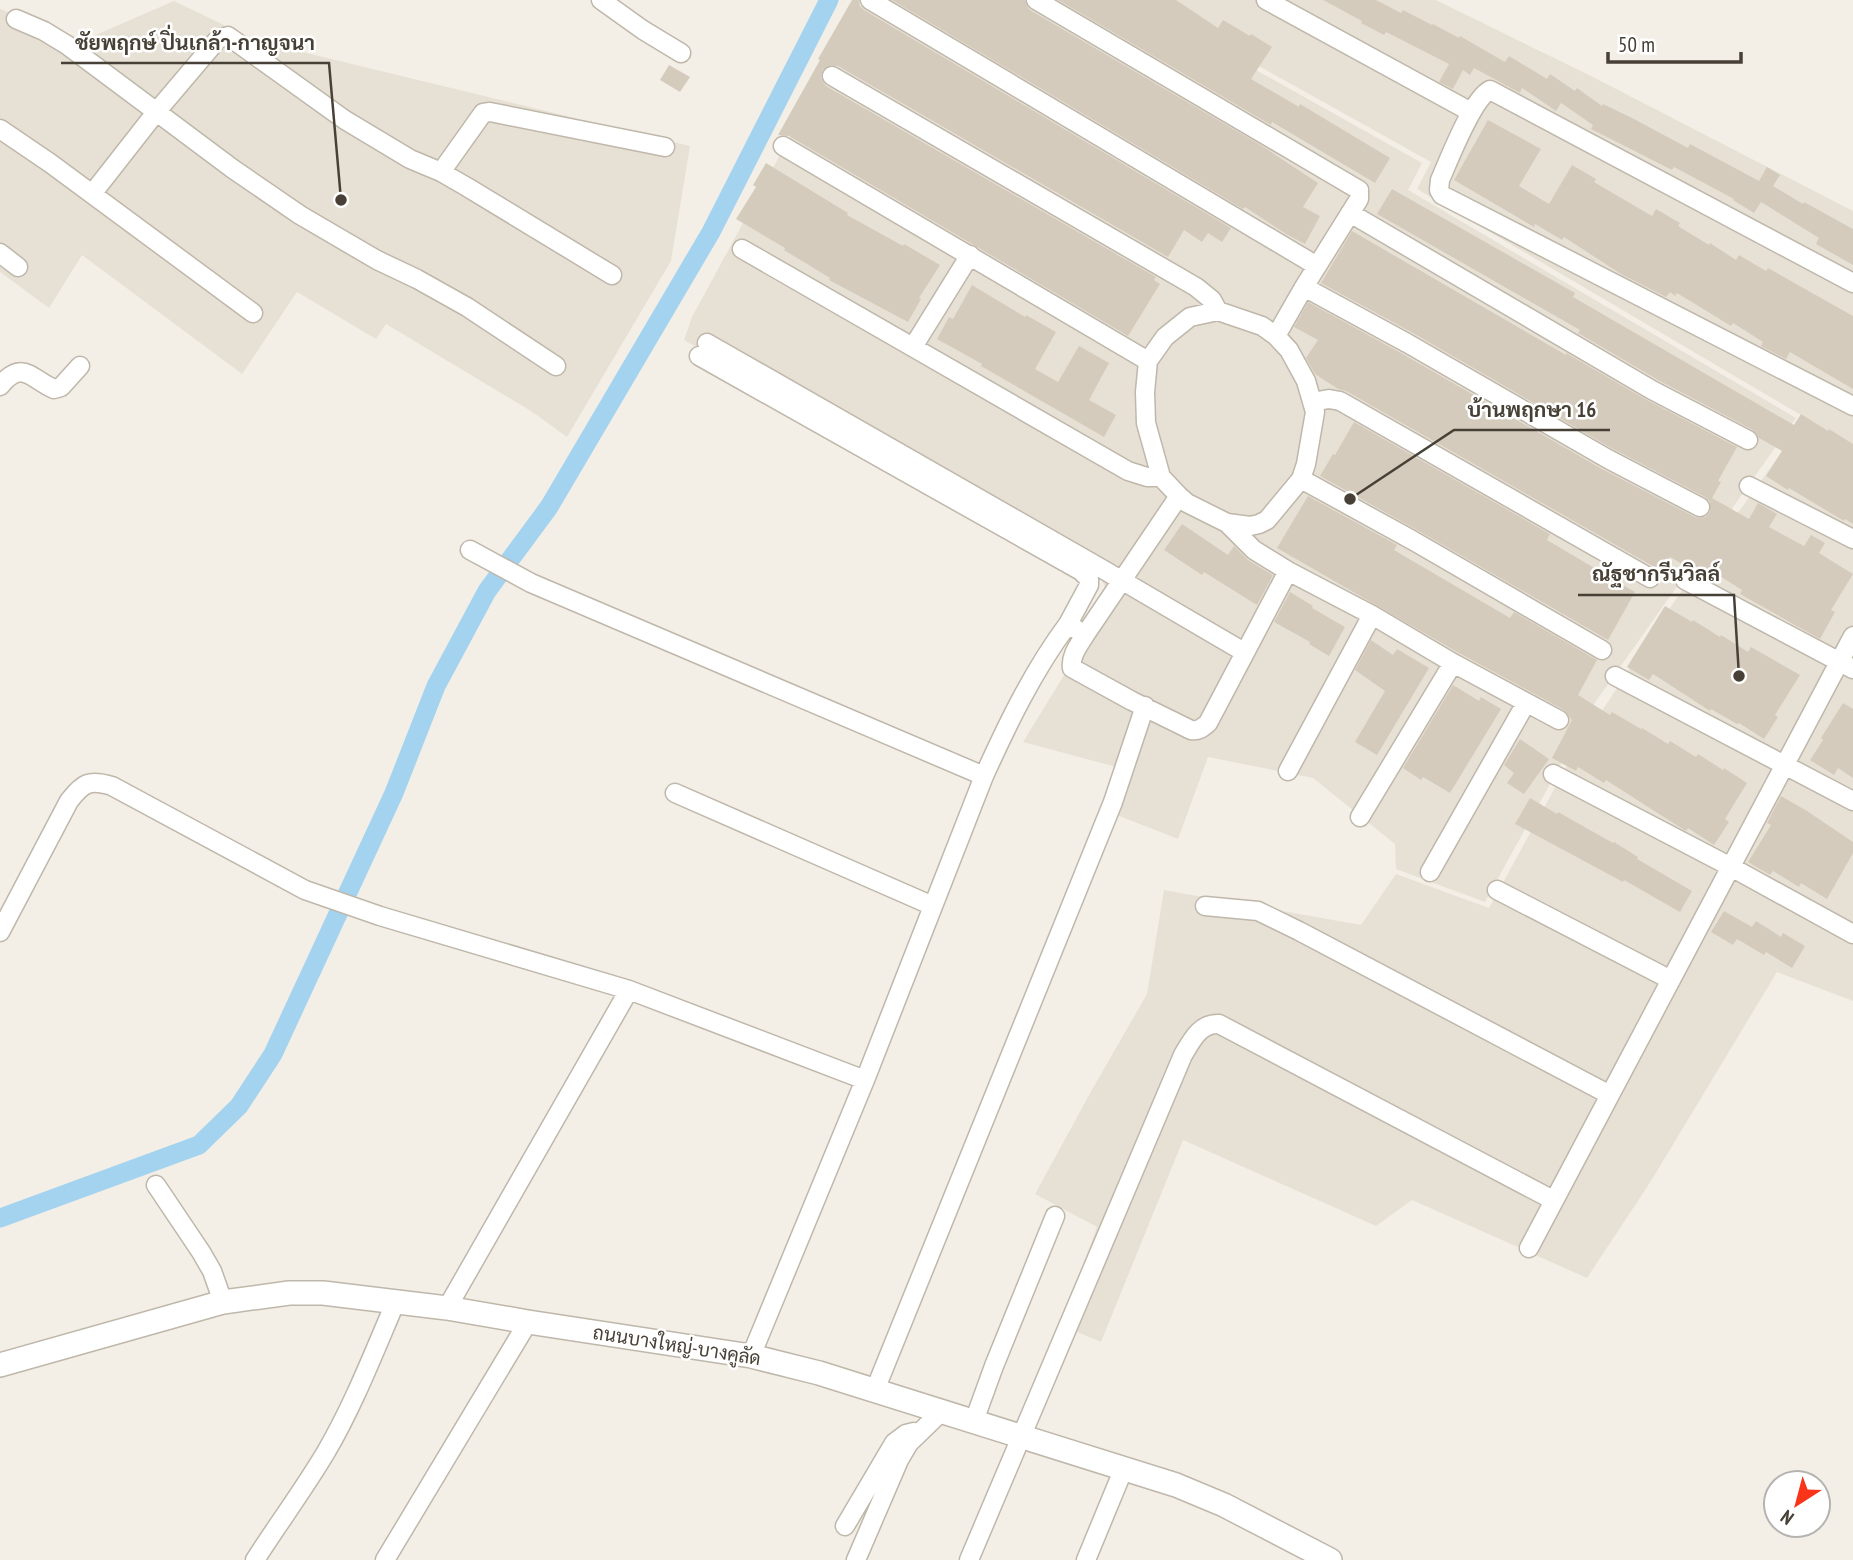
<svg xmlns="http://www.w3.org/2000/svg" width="1853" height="1560" font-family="'PT Sans Narrow',Sarabun,sans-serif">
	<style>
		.residential { fill: #e7e1d5 }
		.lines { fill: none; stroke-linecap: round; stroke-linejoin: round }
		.canal { stroke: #a4d3f0; stroke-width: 19 }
		.building { fill: #d5cbbc }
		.minor-casing { stroke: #bfb7aa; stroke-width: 21 }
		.tertiary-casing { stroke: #bfb7aa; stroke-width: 26 }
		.minor { stroke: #fff; stroke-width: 18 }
		.tertiary { stroke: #fff; stroke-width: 23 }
		.labels { text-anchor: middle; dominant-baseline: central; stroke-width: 5; stroke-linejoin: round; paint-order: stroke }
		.street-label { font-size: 19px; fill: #474036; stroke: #fff }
		.leader { fill: none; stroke: #474036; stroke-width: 2.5 }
		.callout-dot { fill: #474036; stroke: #fff; stroke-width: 2.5 }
		.callout-label { font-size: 21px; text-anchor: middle; font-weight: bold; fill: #474036; stroke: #fff; stroke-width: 5; stroke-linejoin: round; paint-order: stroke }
	</style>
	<rect width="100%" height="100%" fill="#f3efe7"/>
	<path class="residential" d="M 864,0 L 1131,0 L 1422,163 L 1408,190 L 1796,418 L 1594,704 L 1485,902 L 1396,869 L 1395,844 L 1313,778 L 1208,757 L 1178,839 L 1104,810 L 1120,768 L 1023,742 L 1110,600 L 1102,580 L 684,340 L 692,317 Z
		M 1140,0 L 1436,0 L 1593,77 L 1853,211 L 1853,1001 L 1777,972 L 1651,1181 L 1587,1278 L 1412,1200 L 1376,1226 L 1183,1140 L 1101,1342 L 1061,1325 L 1097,1227 L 1035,1194 L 1093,1088 L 1147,994 L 1164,890 L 1361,925 L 1396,874 L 1489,908 L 1574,753 L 1676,599 L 1806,418 L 1417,189 L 1431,162 Z
		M 174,1 L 257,41 L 690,146 L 671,261 L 567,437 L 531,411 L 386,324 L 376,339 L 297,292 L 242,374 L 82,255 L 49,308 L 0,272 L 0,9 L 84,40 Z"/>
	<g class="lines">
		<path class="canal" d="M 0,1218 L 199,1145 L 239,1106 L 273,1054 L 394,793 L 436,686 L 487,591 L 549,507 L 711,232 L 829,0"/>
	</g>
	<path class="building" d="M 852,0 L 859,0 L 860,6 L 864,10 L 1231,228 L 1222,242 L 1208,233 L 1202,242 L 1184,230 L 1168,257 L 838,66 L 831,65 L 823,70 L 821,77 L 823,82 L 826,86 L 1156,277 L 1154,280 L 1160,284 L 1128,336 L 789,136 L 778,135 L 820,60 L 818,59 Z
		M 892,0 L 1025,0 L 1027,6 L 1030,10 L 1259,144 L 1318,183 L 1303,207 L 1320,216 L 1305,244 L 1286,234 L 1245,207 L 1243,209 Z
		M 1058,0 L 1176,0 L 1218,28 L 1223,20 L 1250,36 L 1251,34 L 1272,47 L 1251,79 L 1299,107 L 1300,104 L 1390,158 L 1375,183 L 1272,122 L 1271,125 Z
		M 1323,0 L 1376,0 L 1401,13 L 1403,10 L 1432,25 L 1433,24 L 1459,38 L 1460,36 L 1505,62 L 1509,56 L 1547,79 L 1550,74 L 1575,91 L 1577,88 L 1602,106 L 1603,104 L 1634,119 L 1688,148 L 1690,144 L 1759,181 L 1767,167 L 1780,175 L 1773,186 L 1803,204 L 1804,202 L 1853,229 L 1853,265 L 1816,244 L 1819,238 L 1761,202 L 1754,213 L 1733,200 L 1734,199 L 1674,167 L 1672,170 L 1591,129 L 1593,125 L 1561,103 L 1556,111 L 1522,88 L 1520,93 L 1474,68 L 1470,75 L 1463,70 L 1453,89 L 1439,82 L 1449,64 L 1386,32 L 1384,35 L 1361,23 L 1362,21 Z
		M 669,65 L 690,77 L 680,92 L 660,80 Z
		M 1488,120 L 1541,149 L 1519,186 L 1549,204 L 1572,165 L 1596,179 L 1594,182 L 1652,216 L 1656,209 L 1680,223 L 1678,226 L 1709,245 L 1710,243 L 1736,260 L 1739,255 L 1766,271 L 1768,268 L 1853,316 L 1853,389 L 1790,352 L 1786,359 L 1761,346 L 1763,342 L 1733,323 L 1731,326 L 1677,293 L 1675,296 L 1670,292 L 1666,297 L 1621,274 L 1564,237 L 1562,240 L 1535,224 L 1534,227 L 1454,180 Z
		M 766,163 L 848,213 L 847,215 L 903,246 L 904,244 L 940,265 L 919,298 L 921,299 L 908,322 L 829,280 L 830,278 L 784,250 L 785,248 L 736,219 L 756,187 L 753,185 Z
		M 1392,189 L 1575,293 L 1573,297 L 1794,425 L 1801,414 L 1828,431 L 1829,429 L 1853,444 L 1853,524 L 1845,519 L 1844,521 L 1789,488 L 1788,490 L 1766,476 L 1782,451 L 1759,438 L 1753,430 L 1658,380 L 1578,333 L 1580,330 L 1377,214 Z
		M 1352,231 L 1566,355 L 1566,353 L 1647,400 L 1737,447 L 1718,481 L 1721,482 L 1712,498 L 1749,519 L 1758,503 L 1767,508 L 1777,514 L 1769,527 L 1804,546 L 1811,535 L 1825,543 L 1819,553 L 1853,574 L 1831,610 L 1835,612 L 1820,639 L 1740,594 L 1742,590 L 1712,571 L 1707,578 L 1670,557 L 1660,573 L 1656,568 L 1346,391 L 1338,389 L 1315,374 L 1306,358 L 1318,340 L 1294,327 L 1308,302 L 1401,353 L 1602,469 L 1695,517 L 1700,518 L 1705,517 L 1710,512 L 1710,502 L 1705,497 L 1613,449 L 1413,333 L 1321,283 Z
		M 972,285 L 1025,317 L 1026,315 L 1056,332 L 1035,369 L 1058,382 L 1079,346 L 1109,363 L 1089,400 L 1116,415 L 1104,437 L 981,366 L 982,364 L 937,339 L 949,317 L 953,319 Z
		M 1354,422 L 1550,534 L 1547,540 L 1635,592 L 1608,640 L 1417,530 L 1320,476 L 1333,454 L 1335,455 Z
		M 1308,496 L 1397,545 L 1394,550 L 1510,618 L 1514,612 L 1597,660 L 1578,695 L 1610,715 L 1612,712 L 1641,729 L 1642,728 L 1668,744 L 1670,741 L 1696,757 L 1698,754 L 1723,770 L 1724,768 L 1747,783 L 1725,819 L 1729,822 L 1714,845 L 1688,828 L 1686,831 L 1659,814 L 1606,780 L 1604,783 L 1578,767 L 1576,771 L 1552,758 L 1572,720 L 1564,710 L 1459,653 L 1277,548 Z
		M 1182,524 L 1228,555 L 1234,546 L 1248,560 L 1273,575 L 1257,605 L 1204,572 L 1202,575 L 1164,550 Z
		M 1290,592 L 1313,606 L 1312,608 L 1345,627 L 1329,656 L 1309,644 L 1310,642 L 1274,622 Z
		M 1665,606 L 1692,622 L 1693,620 L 1720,637 L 1721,635 L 1748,652 L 1751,647 L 1800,675 L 1775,715 L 1778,717 L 1764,739 L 1739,723 L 1737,724 L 1711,709 L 1710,711 L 1653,674 L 1649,680 L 1627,667 Z
		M 1371,640 L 1393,655 L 1397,649 L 1429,668 L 1377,755 L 1355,742 L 1385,691 L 1355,670 Z
		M 1453,685 L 1479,701 L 1481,697 L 1501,709 L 1450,793 L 1423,777 L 1421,780 L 1403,768 Z
		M 1843,703 L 1853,709 L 1853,778 L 1838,768 L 1834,775 L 1810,760 L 1823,740 L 1821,738 Z
		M 1520,739 L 1549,759 L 1524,794 L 1507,783 L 1514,773 L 1504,765 Z
		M 1781,796 L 1807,811 L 1853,842 L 1853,853 L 1827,899 L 1801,883 L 1799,887 L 1773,871 L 1770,875 L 1748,862 L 1771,825 L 1767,823 Z
		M 1530,798 L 1557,814 L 1558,812 L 1613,843 L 1614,842 L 1638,857 L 1637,859 L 1692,891 L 1680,912 L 1624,880 L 1623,882 L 1515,824 Z
		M 1724,911 L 1752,927 L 1756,921 L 1781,937 L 1783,933 L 1805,946 L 1792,968 L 1766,952 L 1764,955 L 1737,939 L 1733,945 L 1711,932 Z"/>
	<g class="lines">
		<g class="minor-casing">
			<path id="minor" d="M 601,0 L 643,30 L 681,53
				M 870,0 L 1317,266
				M 1036,0 L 1359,190 L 1359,199 L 1304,287 L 1276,336
				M 1266,0 L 1471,112
				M 16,19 L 44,31 L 67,45 L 233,169 L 300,215 L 377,260 L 417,279 L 467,307 L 556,366
				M 832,76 L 1196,287 L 1212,300 L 1218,311
				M 0,129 L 50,163 L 253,313
				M 783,146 L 1148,361
				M 441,172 L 483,113 L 490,112 L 665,147
				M 92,194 L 157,111 L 218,39 L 228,36 L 345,120 L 410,159 L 441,172 L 467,187 L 612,275
				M 1350,213 L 1652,390 L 1748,440
				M 742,249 L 1128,471 L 1147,477 L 1161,477
				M 0,253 L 18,267
				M 1853,283 L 1490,90 C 1472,99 1449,160 1440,180 L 1439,190 L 1442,195 L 1853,406
				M 1304,287 L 1407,343 L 1608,459 L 1700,507
				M 1218,311 L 1262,326 L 1276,336 L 1289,350 L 1306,381 L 1315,412 L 1306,464 L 1301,479 L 1267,520 L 1259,524 L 1250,526 L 1227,523 L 1187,503 L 1179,496 L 1161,477 L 1146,423 L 1145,392 L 1148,361 L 1165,337 L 1190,317 Z
				M 707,343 L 1104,570 L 1244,652
				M 913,347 L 970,255
				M 699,356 L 1081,571 L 1089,579 L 1089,585 L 1068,624
				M 0,386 C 22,359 30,378 54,389 L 61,387 L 80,366
				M 1312,402 L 1329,399 L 1340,401 L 1650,578
				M 1301,479 L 1412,540 L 1602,650
				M 1749,486 L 1853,539
				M 1227,523 L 1254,550 L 1288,571 L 1372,615 L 1453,663 L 1559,720
				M 470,550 L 531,583 L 984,776
				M 1685,580 L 1853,669
				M 1085,635 C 1079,645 1070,656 1072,668 L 1132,701 L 1191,730 C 1199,731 1202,728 1208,723 L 1288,571
				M 1615,676 L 1853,801
				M 1288,771 L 1372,615
				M 1553,774 L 1731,867 L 1853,934
				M 675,793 L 933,906
				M 1360,817 L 1453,663
				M 1430,872 L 1526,703
				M 1497,890 L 1671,980
				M 1205,906 L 1258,911 L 1299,931 L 1610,1095
				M 0,932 L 69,801 C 83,783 89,779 112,786 L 305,890 L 380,916 L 629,990 L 865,1080
				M 156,1185 L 201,1252 L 212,1271 L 223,1302
				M 1529,1248 L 1853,636
				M 447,1308 L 629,990
				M 751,1356 L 865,1080 L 984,776 C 1008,723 1033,671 1068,624 L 1085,635 L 1179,496
				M 875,1390 L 1113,802 L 1145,706
				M 974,1421 L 994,1366 L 1055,1216
				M 845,1526 L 894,1443 L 906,1434 L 914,1432
				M 255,1560 C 278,1524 304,1489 326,1452 C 354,1404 374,1352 396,1301
				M 385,1560 L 528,1322
				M 856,1560 L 899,1460 L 909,1443 L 942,1411
				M 969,1560 L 1183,1055 C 1192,1040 1200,1023 1219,1024 L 1553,1200
				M 1086,1560 L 1124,1468"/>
		</g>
		<g class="tertiary-casing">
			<path id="tertiary" d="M 0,1365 L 223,1302 L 289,1293 L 323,1293 L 447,1308 L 528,1322 L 751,1356 L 819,1373 L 1176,1485 L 1224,1505 L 1330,1560"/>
		</g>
		<use href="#minor" class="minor"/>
		<use href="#tertiary" class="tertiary"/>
	</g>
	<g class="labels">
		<g class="street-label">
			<text transform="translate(677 1345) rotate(9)">ถนนบางใหญ่-บางคูลัด</text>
		</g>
	</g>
	<path class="leader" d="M341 200L329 63H61M1350 499L1454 430H1610M1739 676L1734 595H1578"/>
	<g class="callout-dot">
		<circle cx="341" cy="200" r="7"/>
		<circle cx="1350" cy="499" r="7"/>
		<circle cx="1739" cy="676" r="7"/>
	</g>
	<g class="callout-label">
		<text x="195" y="50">ชัยพฤกษ์ ปิ่นเกล้า-กาญจนา</text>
		<text x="1532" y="417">บ้านพฤกษา 16</text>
		<text x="1656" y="581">ณัฐชากรีนวิลล์</text>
	</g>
	<g transform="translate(1797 1504) rotate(216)"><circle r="33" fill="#ffffff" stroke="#b5b3af" stroke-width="2"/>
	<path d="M0-5L12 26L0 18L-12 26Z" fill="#f93419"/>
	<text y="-10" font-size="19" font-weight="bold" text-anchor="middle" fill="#474036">N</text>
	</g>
	<path d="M1608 52v10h133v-10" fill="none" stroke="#474036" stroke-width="3.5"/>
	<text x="1618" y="52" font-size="21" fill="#474036" stroke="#ffffff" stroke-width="5" paint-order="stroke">50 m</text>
</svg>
